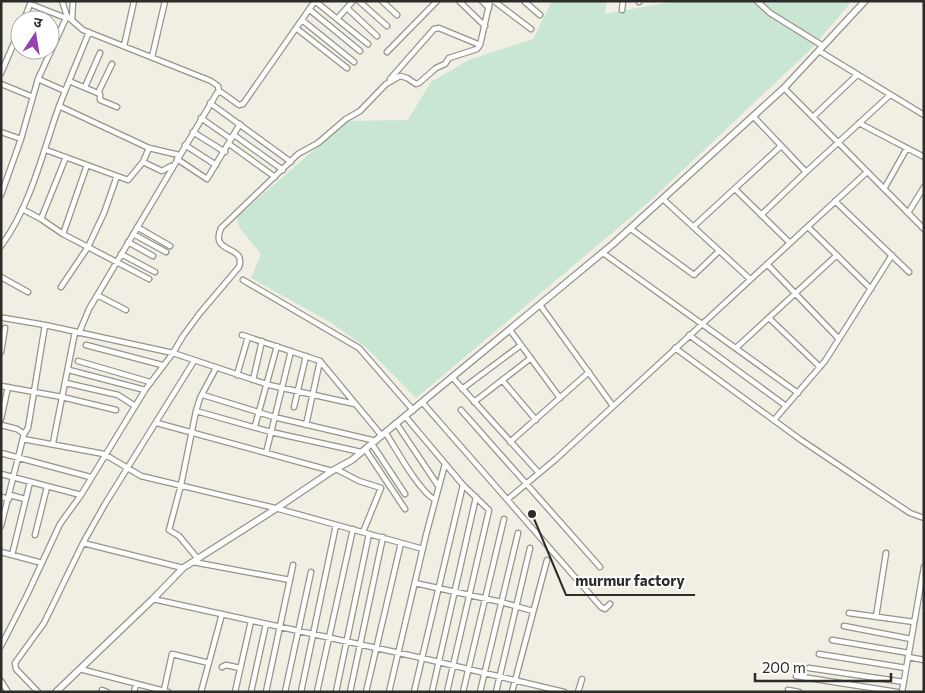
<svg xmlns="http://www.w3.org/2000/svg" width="925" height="693" font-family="Commissioner,'Noto Sans Devanagari',sans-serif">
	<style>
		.green { fill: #c8e6d1 }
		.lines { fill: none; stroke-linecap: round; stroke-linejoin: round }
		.street-casing { stroke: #969389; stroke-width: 7 }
		.secondary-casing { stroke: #969389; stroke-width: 8 }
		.street { stroke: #fff; stroke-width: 4.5 }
		.secondary { stroke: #fff; stroke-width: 5.5 }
		.leader { fill: none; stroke: #2c2b27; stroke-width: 2 }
		.callout-dot { fill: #2c2b27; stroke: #fff; stroke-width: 2 }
		.callout-label { font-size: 15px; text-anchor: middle; font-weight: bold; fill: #2c2b27; stroke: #fff; stroke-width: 4; stroke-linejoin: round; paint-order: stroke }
	</style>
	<rect width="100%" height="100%" fill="#f1eee4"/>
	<path class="green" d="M 552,1 L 607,1 L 605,14 L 676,1 L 852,1 L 811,49 L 650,201 L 416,398 L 367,348 L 330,322 L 251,278 L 261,254 L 239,227 L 237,217 L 347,121 L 408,120 L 431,82 L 469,60 L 533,39 Z"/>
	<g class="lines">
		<g class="street-casing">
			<path id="street" d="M 62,1 L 67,16 L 83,30 L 211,81 L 218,86 L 219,91
				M 315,1 L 368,44
				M 359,1 L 387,26
				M 382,1 L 397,15
				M 459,1 L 485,26
				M 482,1 L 489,8
				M 494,1 L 531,29
				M 524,1 L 540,15
				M 757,1 L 770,13 L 823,46
				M 639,2 L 639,1
				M 347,8 L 377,36
				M 310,10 L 360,51
				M 622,10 L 623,1
				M 337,19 L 353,1
				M 24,20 L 30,4 L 66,18
				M 72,20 L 73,1
				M 302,20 L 354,62
				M 296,28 L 347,68
				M 124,46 L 134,1
				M 819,51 L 924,115
				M 387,52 L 437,1
				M 152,57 L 165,1
				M 1,73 L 20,29
				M 38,79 L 65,91
				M 390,79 L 434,29 L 439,28 L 480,45
				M 69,81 L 100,94 L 100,100 L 117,107
				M 1,84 L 33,97
				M 85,87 L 100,53
				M 784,88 L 924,229
				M 98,93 L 112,64
				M 210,103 L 291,162
				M 59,106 L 149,148 L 179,155
				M 753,116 L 806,172 L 890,95
				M 813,117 L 857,75
				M 201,118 L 231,139
				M 859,123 L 924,157
				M 1,132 L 21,139
				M 193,132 L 225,152
				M 234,135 L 283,170
				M 229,144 L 275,177
				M 185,145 L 216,165
				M 46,150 L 128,180 L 143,162 L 162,171 L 171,166
				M 177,159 L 207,179 L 240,124
				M 143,162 L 149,148
				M 735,189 L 790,243
				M 884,189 L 907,148
				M 1,195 L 21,139 L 38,79 L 67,16
				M 663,199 L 750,279
				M 835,201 L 909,272
				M 22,209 L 41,219 L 66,157
				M 908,213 L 924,187
				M 761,215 L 806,172
				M 41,219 L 63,234 L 149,279
				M 137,227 L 170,246
				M 693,227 L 781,146
				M 808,227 L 871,289
				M 631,229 L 694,275 L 719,251
				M 63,234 L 87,165
				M 133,234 L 166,252
				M 128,242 L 153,256
				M 1,246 C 29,208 41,159 56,115 C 66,87 78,60 89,32
				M 603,253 L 798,393
				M 121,254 L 155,272
				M 767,264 L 839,339
				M 1,277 L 28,292
				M 243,280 L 359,348 L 413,410
				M 61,287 L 88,247 L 104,213 L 117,176
				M 97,295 L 126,310
				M 540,305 L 613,406
				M 4,318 L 45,325
				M 769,318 L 820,367
				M 510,330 L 560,398
				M 79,333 L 89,309 L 217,93 L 221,92 L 239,105 L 243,104 L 315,1
				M 242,335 L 320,361 L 382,436
				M 689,335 L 786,406
				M 86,345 L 162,365
				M 675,348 L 801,440 L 910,513 L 924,518
				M 736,348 L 837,255
				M 1,352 L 5,328
				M 78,361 L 150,382
				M 69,370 L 145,390
				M 237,375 L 248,337
				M 452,377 L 539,473
				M 253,380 L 262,341
				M 502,380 L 536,420
				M 66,383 L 118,395 L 135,406
				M 1,386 L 62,397 L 116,410
				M 462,389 L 521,345
				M 203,395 L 274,417 L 376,441
				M 422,402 L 601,607 L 605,609 L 610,604
				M 474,402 L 531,358
				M 294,407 L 306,356
				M 461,410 L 600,567
				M 196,411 L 271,432 L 361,452
				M 405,416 L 463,485 L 489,510 L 447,692
				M 1,419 L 8,387
				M 774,420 L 825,361 L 892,255
				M 157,423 L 332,471
				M 396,423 L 439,487
				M 1,425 L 17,429 L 24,434
				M 306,425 L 320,361
				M 255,426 L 277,346
				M 385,432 C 397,450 418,490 435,500
				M 23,439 L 104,454 L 141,476 L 279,509 L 423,549
				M 510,442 L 589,372
				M 53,443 L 75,332
				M 372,444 L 405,494
				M 365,449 L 405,509
				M 1,453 L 90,477
				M 266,453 L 291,351
				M 336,469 L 359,481 L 381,488 L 363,532
				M 1,474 L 81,495
				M 10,495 L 25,499
				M 1,497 L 9,499
				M 508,499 L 556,459 L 867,172
				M 1,526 L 24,434 L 28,428 L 45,325 L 173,353 L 269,385 L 355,404
				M 35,535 L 47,487
				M 83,543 L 183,568
				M 1,552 L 42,563
				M 12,555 L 30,482
				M 198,559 L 179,536 L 169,530 L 181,485 L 196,411 L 200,398 L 216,368
				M 193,562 L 290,580
				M 415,583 L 501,602 L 533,611
				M 153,599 L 422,658 L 564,692
				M 849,613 L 914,622
				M 876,617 L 886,553
				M 844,626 L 911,639
				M 832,640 L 909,653
				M 1,646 L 27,595 L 60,524 L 81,495 L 145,390 L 173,353 L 183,336 L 200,313 L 239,267 C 247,244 209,255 221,228 L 298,154 L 318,143 L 346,119 L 360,111 L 386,84 L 400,76 L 407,78 L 416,84 L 419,83 L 436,68 L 445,64 L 449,58 L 477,49 L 480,45 L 490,1
				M 819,654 L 906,668
				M 908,657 L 924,660
				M 222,667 L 226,665 L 240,668
				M 809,668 L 904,682
				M 80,669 L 168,692
				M 796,676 L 897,692
				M 1,681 L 8,692
				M 102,690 L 107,692
				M 788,690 L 799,692
				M 38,692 L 16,669 L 15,663 L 44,623 L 83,543 L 105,504 L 194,361
				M 134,692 L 136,684
				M 166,692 L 164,690 L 172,654 L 209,663
				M 201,692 L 222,614
				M 235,692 L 251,621
				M 251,692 L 266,624
				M 266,692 L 293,565
				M 285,692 L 311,572
				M 301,692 L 336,525
				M 317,692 L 353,529
				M 336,692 L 369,534
				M 350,692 L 383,537
				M 366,692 L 401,543
				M 389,692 L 426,535 L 445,464
				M 414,692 L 463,485
				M 432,692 L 476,497
				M 463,692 L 504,519
				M 480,692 L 518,533
				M 496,692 L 530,548
				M 512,692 L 547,560
				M 578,692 L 582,679
				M 902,692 L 924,567"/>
		</g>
		<g class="secondary-casing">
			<path id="secondary" d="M 56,692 L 153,599 L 183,568 L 277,508 L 332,471 L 352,460 L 613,244 L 784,88 L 865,1"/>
		</g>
		<use href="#street" class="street"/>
		<use href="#secondary" class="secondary"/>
	</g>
	<path class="leader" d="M532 514L566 595H695"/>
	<circle class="callout-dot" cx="532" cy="514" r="5"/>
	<g class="callout-label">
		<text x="630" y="586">murmur factory</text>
	</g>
	<rect width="925" height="693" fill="none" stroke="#2c2b27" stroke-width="5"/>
	<g transform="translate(35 35) rotate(12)"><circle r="24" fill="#ffffff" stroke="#abaaa9"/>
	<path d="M0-4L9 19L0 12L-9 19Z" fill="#9642b0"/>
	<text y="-8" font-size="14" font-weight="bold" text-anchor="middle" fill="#2c2b27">उ</text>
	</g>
	<path d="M755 673v8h136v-8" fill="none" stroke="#2c2b27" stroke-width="2.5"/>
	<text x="762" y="673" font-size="15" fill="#2c2b27" stroke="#ffffff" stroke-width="4" paint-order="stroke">200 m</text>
</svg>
